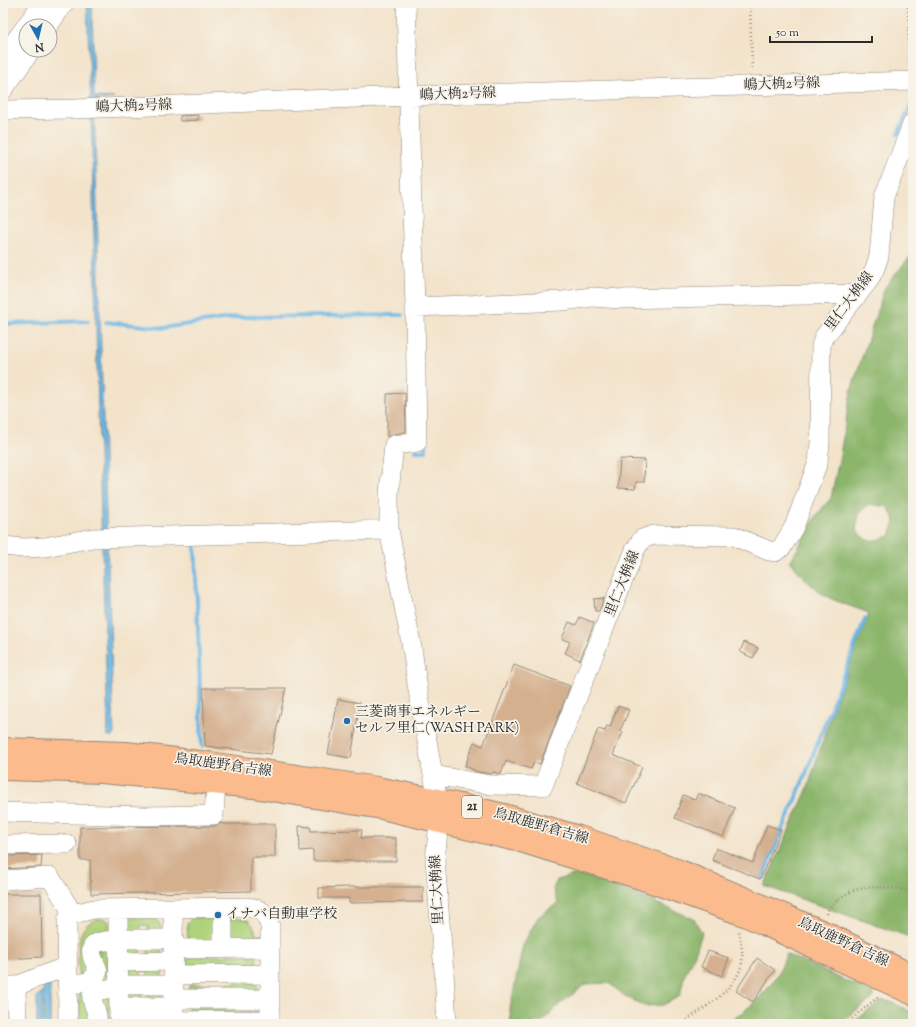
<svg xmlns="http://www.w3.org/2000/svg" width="916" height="1027" font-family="'Sorts Mill Goudy','Noto Serif JP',serif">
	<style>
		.green { fill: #afd37b; stroke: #6d7f53 }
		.forest { fill: #8bb56b; stroke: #5b704b; fill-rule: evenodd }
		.water { fill: #6cb8e5; stroke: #4c7288 }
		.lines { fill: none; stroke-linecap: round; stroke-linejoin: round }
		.stream { stroke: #6cb8e5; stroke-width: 4 }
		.building { fill: #d4b08f }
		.minor-casing { stroke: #8f877b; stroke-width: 20 }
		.major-casing { stroke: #8f877b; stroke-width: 24 }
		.path { stroke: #8f877b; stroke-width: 2.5; stroke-dasharray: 1 3; stroke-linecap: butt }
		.minor { stroke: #fff; stroke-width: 19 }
		.major { stroke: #fbbb8d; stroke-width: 22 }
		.poi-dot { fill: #1f6fb2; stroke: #f7f3e8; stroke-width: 1.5 }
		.labels { text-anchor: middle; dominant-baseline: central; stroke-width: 3.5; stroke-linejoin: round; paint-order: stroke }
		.shield { fill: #f7f3e8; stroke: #686764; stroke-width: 1 }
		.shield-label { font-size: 13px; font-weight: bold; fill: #2b2b2b }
		.street-label { font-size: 14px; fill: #2b2b2b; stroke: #f7f3e8 }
		.poi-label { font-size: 14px; fill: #2b2b2b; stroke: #f7f3e8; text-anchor: start }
	</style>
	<rect width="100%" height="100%" fill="#f7f3e8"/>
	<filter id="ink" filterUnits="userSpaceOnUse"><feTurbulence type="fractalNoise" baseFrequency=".025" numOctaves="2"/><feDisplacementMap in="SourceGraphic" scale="8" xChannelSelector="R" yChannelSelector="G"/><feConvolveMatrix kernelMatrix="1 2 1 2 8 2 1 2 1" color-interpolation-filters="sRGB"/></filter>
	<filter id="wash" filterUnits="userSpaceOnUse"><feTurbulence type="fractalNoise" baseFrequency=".012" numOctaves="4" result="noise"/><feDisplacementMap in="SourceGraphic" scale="16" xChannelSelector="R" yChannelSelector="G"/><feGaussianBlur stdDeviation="0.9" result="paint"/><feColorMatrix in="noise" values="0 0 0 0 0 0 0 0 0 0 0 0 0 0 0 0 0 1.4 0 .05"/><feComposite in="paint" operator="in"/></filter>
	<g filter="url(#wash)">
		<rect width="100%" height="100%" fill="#f3e3cb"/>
		<path class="green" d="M 129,918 L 157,919 L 160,925 L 161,933 L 148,932 L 148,926 L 141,925 L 140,933 L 128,935 L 127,920 Z
			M 192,918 C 202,918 244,916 249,921 C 254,926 256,933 257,939 L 188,941 L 187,923 Z
			M 97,919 L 106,919 L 109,922 L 109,935 L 93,969 L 79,976 C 79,956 73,927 97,919 Z
			M 128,944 L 161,947 L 162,956 L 148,956 L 148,948 L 141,948 L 140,956 L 127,955 Z
			M 108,947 L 109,981 L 89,1024 L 80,1024 L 79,989 L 84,986 L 95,952 Z
			M 255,955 L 257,958 L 256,963 L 254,965 L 192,965 L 187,963 L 187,957 Z
			M 128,966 L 162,968 L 162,978 L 148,979 L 148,971 L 141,971 L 141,977 L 127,980 Z
			M 256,983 L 258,991 L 221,993 L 221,987 L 193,987 L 193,994 L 188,990 L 190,984 Z
			M 162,991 L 162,1002 L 148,1002 L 148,993 L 141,993 L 141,998 L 128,1003 L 127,992 Z
			M 109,995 L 110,1024 L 101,1024 L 96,998 Z
			M 188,1007 L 258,1008 L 258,1012 L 188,1012 Z"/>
		<path class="forest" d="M 913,253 L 913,699 L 912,703 L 913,705 L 913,939 L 904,935 L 764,886 L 807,790 L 833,709 L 869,613 C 854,607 838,603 824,595 C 811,587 800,573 790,562 L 816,516 L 831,498 L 840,455 L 851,391 L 885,287 ZM 869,504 L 888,507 L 895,521 L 890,536 C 874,541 865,545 856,528 L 860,512 Z
			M 573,875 L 594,877 L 694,919 L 702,933 L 695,954 L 684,976 L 680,996 L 663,1005 L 644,1006 L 625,996 L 609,983 L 586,984 L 560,1004 L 542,1022 L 526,1024 L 511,1022 L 510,1009 L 523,945 L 538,917 L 558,903 L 553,889 L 557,880 Z
			M 786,954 L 873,993 L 873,997 L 871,1000 L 852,1013 L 840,1024 L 720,1024 C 742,1018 771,989 781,968 C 783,964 784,958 786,954 Z
			M 882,1000 L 891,1002 L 913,1013 L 913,1024 L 851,1024 Z"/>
		<path class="water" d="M 87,3 L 92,3 L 94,97 L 114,98 L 94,100 L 104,458 L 114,736 L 107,736 L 108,726 L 99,453 L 91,106 Z
			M 43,984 L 50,984 L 50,1024 L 44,1024 Z
			M 42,992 L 42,1024 L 37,1024 L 37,996 Z"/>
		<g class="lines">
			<path class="stream" d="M 898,134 L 913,101
				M 106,322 L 163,328 L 237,317 L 402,315
				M 3,324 L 88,321
				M 415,451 L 426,451 L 425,440
				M 195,543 L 202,746
				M 762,878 L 805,776 L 865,619"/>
		</g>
		<g id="blocks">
			<path class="building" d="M 198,115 L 198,120 L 180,121 L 180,116 Z
				M 405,393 L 406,432 L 393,434 L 387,437 L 387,394 Z
				M 620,459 L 645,460 L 644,482 L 636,482 L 635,489 L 618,488 Z
				M 604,598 L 599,611 L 595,611 L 594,599 Z
				M 580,617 L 594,623 L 580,660 L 565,653 L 570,642 L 562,639 L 569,622 L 576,625 Z
				M 744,642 L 758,648 L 753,658 L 740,652 Z
				M 514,665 L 570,686 L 540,764 L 534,762 L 531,769 L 506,761 L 501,774 L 493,772 L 492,774 L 478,772 L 465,766 L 474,742 L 483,746 Z
				M 203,688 L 286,688 L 271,754 L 205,746 Z
				M 338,699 L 360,703 L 351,758 L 328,754 Z
				M 618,706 L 629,710 L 620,731 L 623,732 L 613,755 L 642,767 L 626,803 L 577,783 L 598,729 L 605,731 L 607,726 L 610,727 Z
				M 698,793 L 735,808 L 723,837 L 675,818 L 683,795 L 695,800 Z
				M 221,823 L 223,824 L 275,824 L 275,857 L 251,857 L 251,891 L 91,894 L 90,860 L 80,860 L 80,827 L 214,826 Z
				M 767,825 L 781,830 L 760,879 L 712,860 L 716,848 L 753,863 Z
				M 299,826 L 310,827 L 311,831 L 362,830 L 361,838 L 396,838 L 396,861 L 313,861 L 313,850 L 300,851 Z
				M 42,855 L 41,867 L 3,869 L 3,856 Z
				M 349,887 L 423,887 L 423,902 L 349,903 L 349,898 L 319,898 L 319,888 Z
				M 3,894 L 41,894 L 42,957 L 3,959 Z
				M 708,951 L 729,958 L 722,976 L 701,967 Z
				M 757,958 L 775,970 L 753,1002 L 736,991 Z"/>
		</g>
	</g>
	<g filter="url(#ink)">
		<use href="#blocks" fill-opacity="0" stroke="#8f877b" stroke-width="1"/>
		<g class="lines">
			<g class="minor-casing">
				<path id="minor" d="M 406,3 L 415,307 L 417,442 L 394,445 L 389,493 L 389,530 L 412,648 L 417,684 L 433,775
					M 26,26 L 43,3
					M 48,26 L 64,3
					M 3,58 L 26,26
					M 3,90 L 31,50
					M 3,110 L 76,109 L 408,96 L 913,81
					M 415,307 L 563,301 L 592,297 L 621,299 L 857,294
					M 3,546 L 24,548 L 45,547 L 93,538 L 389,530
					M 3,812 L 145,816 L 214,815 L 216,783
					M 3,845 L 67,844
					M 3,880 L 50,877 L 73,914
					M 173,908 L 174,1024
					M 118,909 L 119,1024
					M 223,923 L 223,948
					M 118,939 L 174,939
					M 174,949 L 270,948
					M 119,962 L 174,961
					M 174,975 L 270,974
					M 67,983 C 79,983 93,985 98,971 C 97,967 95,963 93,959 C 86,939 106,941 118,940
					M 119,985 L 174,985
					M 3,986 L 16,986 L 67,966
					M 16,986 L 17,1024
					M 174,999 L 270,999
					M 119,1007 L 174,1007
					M 174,1021 L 270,1020
					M 119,1023 L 174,1024
					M 68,1024 L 67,920 L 73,914 L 94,909 L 246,907 C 260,908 266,912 270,926 L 270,1024
					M 96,1024 C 104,1006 70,990 119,988
					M 447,1024 L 444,972 L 435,860 L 439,822 L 438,800 L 433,775 L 491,785 L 543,786 C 573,707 604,628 635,550 L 642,539 L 654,535 L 734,536 L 769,551 L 775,552 L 782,547 L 794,527 L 818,462 L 820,443 L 821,346 L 824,337 L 869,280 L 875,268 L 879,256 L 884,197 L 913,122"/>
			</g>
			<g class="major-casing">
				<path id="major" d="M 3,749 L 126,753 L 216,764 L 377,788 L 438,800 L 504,815 L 579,837 L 680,871 L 826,933 L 913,976
					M 3,769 L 102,772 L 253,787 L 382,808 L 521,841 L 640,878 L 747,916 L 913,994"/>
			</g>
			<path class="path" d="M 750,3 L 752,70
				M 908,3 L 909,66
				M 827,914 C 828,908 833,903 838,900 C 859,881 887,888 913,891
				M 639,1023 L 645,1024
				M 680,1024 C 701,1010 738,990 742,962 C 743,951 741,942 739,931
				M 846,1024 L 879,996"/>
			<use href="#minor" class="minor"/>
			<use href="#major" class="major"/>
		</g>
	</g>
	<g class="poi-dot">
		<circle cx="347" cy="721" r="4"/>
		<circle cx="218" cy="915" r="4"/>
	</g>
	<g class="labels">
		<rect class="shield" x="462" y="796" width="20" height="22" rx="3"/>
		<g class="shield-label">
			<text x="472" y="807">21</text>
		</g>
		<g class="street-label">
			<text transform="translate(782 85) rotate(-2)">嶋大桷2号線</text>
			<text transform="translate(458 95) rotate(-2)">嶋大桷2号線</text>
			<text transform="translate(134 107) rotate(-2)">嶋大桷2号線</text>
			<text transform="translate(850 302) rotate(-53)">里仁大桷線</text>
			<text transform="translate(623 584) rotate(-68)">里仁大桷線</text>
			<text transform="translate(223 766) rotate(8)">鳥取鹿野倉吉線</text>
			<text transform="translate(541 827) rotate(16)">鳥取鹿野倉吉線</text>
			<text transform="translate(438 890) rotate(-93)">里仁大桷線</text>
			<text transform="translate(843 943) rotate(25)">鳥取鹿野倉吉線</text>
		</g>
		<g class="poi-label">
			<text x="355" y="713">三菱商事エネルギー<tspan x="355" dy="16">セルフ里仁(WASH PARK)</tspan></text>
			<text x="226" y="915">イナバ自動車学校</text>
		</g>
	</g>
	<rect width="916" height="1027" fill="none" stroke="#f7f3e8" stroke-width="16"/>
	<g transform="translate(38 38) rotate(172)"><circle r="19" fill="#f7f3e8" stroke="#a5a39c"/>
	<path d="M0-3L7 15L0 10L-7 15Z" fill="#1f6fb2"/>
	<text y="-6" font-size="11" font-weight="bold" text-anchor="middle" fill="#2b2b2b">N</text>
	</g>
	<path d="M770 36v6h102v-6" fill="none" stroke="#2b2b2b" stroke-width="2"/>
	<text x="776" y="36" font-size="12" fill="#2b2b2b" stroke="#f7f3e8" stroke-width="3" paint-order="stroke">50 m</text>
</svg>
